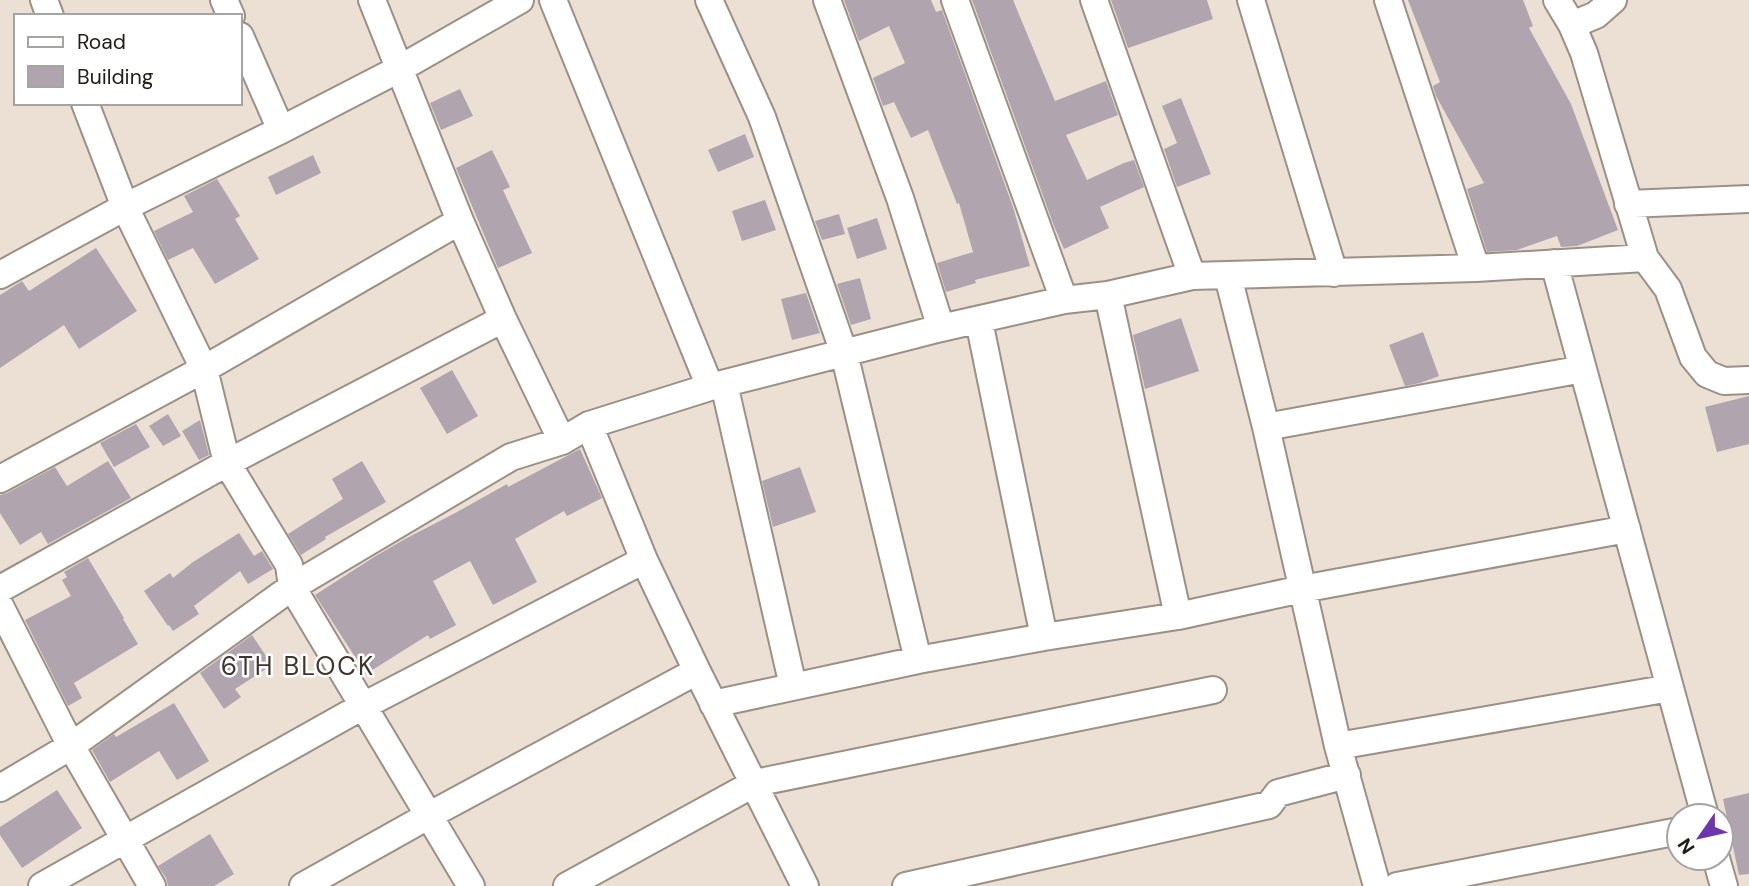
<svg xmlns="http://www.w3.org/2000/svg" width="1749" height="886" font-family="'DM Sans',sans-serif">
	<style>
		.building { fill: #b0a4ae }
		.lines { fill: none; stroke-linecap: round; stroke-linejoin: round }
		.minor-casing { stroke: #9b9086; stroke-width: 30 }
		.minor { stroke: #fff; stroke-width: 26 }
		.labels { text-anchor: middle; dominant-baseline: central; stroke-width: 5; stroke-linejoin: round; paint-order: stroke }
		.neighbourhood-label { font-size: 26px; letter-spacing: 2px; fill: #3e352d; stroke: #fff }
	</style>
	<rect width="100%" height="100%" fill="#ece0d5"/>
	<path class="building" d="M 844,0 L 931,0 L 936,12 L 942,10 L 1013,207 L 1030,266 L 975,280 L 976,283 L 946,292 L 937,263 L 973,252 L 959,203 L 957,204 L 928,130 L 911,138 L 894,102 L 883,106 L 873,78 L 905,63 L 889,26 L 859,41 Z
		M 972,0 L 1013,0 L 1055,101 L 1106,81 L 1118,115 L 1066,135 L 1087,180 L 1124,163 L 1134,160 L 1144,187 L 1100,207 L 1109,228 L 1064,249 L 1054,226 Z
		M 1111,0 L 1207,0 L 1213,19 L 1128,48 Z
		M 1408,0 L 1523,0 L 1533,26 L 1529,28 L 1571,104 L 1618,230 L 1577,246 L 1561,247 L 1557,236 L 1517,250 L 1487,252 L 1467,189 L 1484,183 L 1436,96 L 1433,86 L 1440,82 Z
		M 460,89 L 473,116 L 441,130 L 430,103 Z
		M 1181,98 L 1211,174 L 1177,187 L 1164,149 L 1177,143 L 1162,106 Z
		M 745,134 L 754,157 L 718,172 L 708,150 Z
		M 492,150 L 510,187 L 503,190 L 532,253 L 498,268 L 456,168 Z
		M 313,155 L 321,173 L 276,195 L 268,177 Z
		M 217,179 L 240,216 L 235,219 L 259,259 L 215,284 L 193,248 L 168,260 L 154,231 L 193,212 L 184,196 Z
		M 765,200 L 776,230 L 742,241 L 732,211 Z
		M 839,214 L 845,234 L 822,240 L 815,221 Z
		M 877,218 L 887,249 L 857,259 L 847,228 Z
		M 96,248 L 137,311 L 79,349 L 64,325 L 0,368 L 0,295 L 22,281 L 29,291 Z
		M 860,278 L 871,319 L 851,325 L 837,284 Z
		M 806,293 L 820,333 L 792,340 L 781,299 Z
		M 1181,318 L 1199,371 L 1145,389 L 1133,335 Z
		M 1423,332 L 1439,376 L 1420,383 L 1405,386 L 1389,345 Z
		M 452,370 L 478,416 L 447,434 L 420,388 Z
		M 1749,396 L 1749,444 L 1717,452 L 1705,407 Z
		M 168,414 L 181,436 L 163,446 L 149,426 Z
		M 200,420 L 209,455 L 199,460 L 182,431 Z
		M 136,424 L 150,447 L 114,467 L 100,443 Z
		M 580,449 L 602,498 L 567,516 L 564,511 L 515,539 L 537,582 L 493,605 L 470,561 L 433,581 L 456,625 L 430,639 L 428,635 L 366,674 L 315,595 L 374,557 L 405,539 L 457,512 L 507,484 L 508,487 Z
		M 108,461 L 131,498 L 48,544 L 41,532 L 20,545 L 0,513 L 0,495 L 7,493 L 55,467 L 67,486 Z
		M 362,461 L 386,502 L 325,537 L 326,539 L 301,555 L 288,534 L 343,499 L 332,479 Z
		M 800,467 L 816,512 L 773,527 L 762,481 Z
		M 239,533 L 254,556 L 262,551 L 273,569 L 248,584 L 240,571 L 194,606 L 199,614 L 173,631 L 169,625 L 168,626 L 144,591 L 170,573 L 173,578 L 193,562 Z
		M 88,558 L 124,618 L 123,619 L 138,644 L 74,683 L 82,698 L 68,706 L 25,620 L 71,596 L 62,580 L 67,577 L 64,572 Z
		M 252,635 L 272,665 L 235,689 L 241,697 L 224,709 L 200,673 Z
		M 174,703 L 209,761 L 177,780 L 159,751 L 110,782 L 92,750 L 114,734 L 116,737 Z
		M 57,790 L 82,828 L 22,868 L 0,835 L 0,827 Z
		M 1749,793 L 1749,874 L 1739,875 L 1723,799 Z
		M 210,834 L 234,874 L 214,886 L 168,886 L 166,878 L 158,866 Z"/>
	<g class="lines">
		<g class="minor-casing">
			<path id="minor" d="M 44,0 L 50,16
				M 224,0 L 231,16
				M 372,0 L 460,221 L 503,319 L 562,441
				M 553,0 L 710,387
				M 709,0 L 762,117 L 844,353 L 918,660
				M 827,0 L 900,198 L 941,328
				M 955,0 L 1064,300
				M 1094,0 L 1192,276
				M 1251,0 L 1334,273
				M 1388,0 L 1476,268
				M 1557,0 L 1572,25
				M 240,36 L 281,130
				M 85,103 L 125,207 L 204,369 L 227,463 L 289,565 L 292,587 L 471,886
				M 1628,204 L 1749,199
				M 1645,258 L 1668,289 L 1693,357 L 1707,374 L 1724,381 L 1749,380
				M 1554,263 L 1705,816
				M 0,275 L 125,207 L 281,130 L 399,69 L 520,0
				M 1228,276 L 1266,427
				M 1108,295 L 1178,616
				M 979,321 L 1044,637
				M 724,384 L 793,686
				M 589,425 L 644,560 L 697,671 L 805,886
				M 0,479 L 204,369 L 460,221
				M 0,589 L 227,463 L 503,319
				M 0,606 L 71,746 L 152,886
				M 713,704 L 918,660 L 1044,637 L 1178,616 L 1302,589 L 1627,529
				M 1338,746 L 1670,688
				M 0,788 L 71,746 L 292,587 L 511,457 L 562,441 L 589,425 L 710,387 L 941,328 L 1064,300 L 1108,295 L 1192,276 L 1476,268 L 1645,258 L 1584,53 L 1572,25 L 1596,15 L 1613,0
				M 1716,858 L 1724,886
				M 42,886 L 363,706 L 644,560
				M 303,886 L 428,816 L 697,671
				M 567,886 L 755,783 L 1213,690
				M 906,886 L 1269,805 L 1278,793 L 1347,775
				M 1377,886 L 1338,746 L 1266,427 L 1583,369
				M 1397,886 L 1679,831"/>
		</g>
		<use href="#minor" class="minor"/>
	</g>
	<g class="labels">
		<g class="neighbourhood-label">
			<text x="298" y="666">6TH BLOCK</text>
		</g>
	</g>
	<rect x="14" y="14" width="228" height="91" fill="#ffffff" stroke="#a6a4a3" stroke-width="2"/>
	<rect x="28" y="37" width="35" height="10" fill="#ffffff" stroke="#a6a4a3" stroke-width="2"/>
	<text x="77" y="49" font-size="21" fill="#201c18">Road</text>
	<rect x="28" y="66" width="35" height="21" fill="#b0a4ae" stroke="#a6a4a3" stroke-width="2"/>
	<text x="77" y="84" font-size="21" fill="#201c18">Building</text>
	<g transform="translate(1700 837) rotate(236)"><circle r="33" fill="#ffffff" stroke="#a6a4a3" stroke-width="2"/>
	<path d="M0-5L12 26L0 18L-12 26Z" fill="#6d36ac"/>
	<text y="-10" font-size="19" font-weight="bold" text-anchor="middle" fill="#201c18">N</text>
	</g>
</svg>
